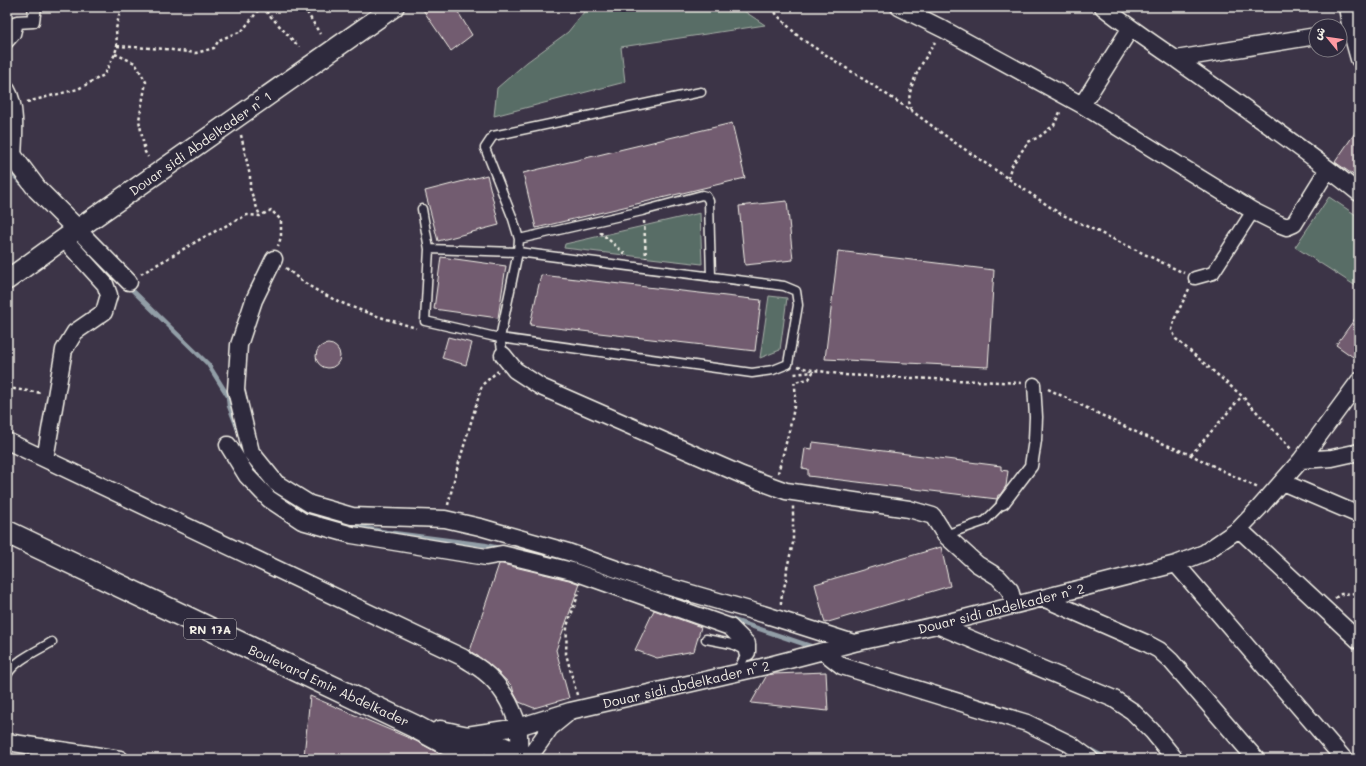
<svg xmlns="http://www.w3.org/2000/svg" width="1366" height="766" font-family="Mali,'Playpen Sans Arabic',sans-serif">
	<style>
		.green { fill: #596d66; stroke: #a6afa7 }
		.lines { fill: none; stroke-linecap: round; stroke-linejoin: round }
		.stream { stroke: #929ea7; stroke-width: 4.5 }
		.building { fill: #725c70; stroke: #f4f1e8 }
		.service-casing { stroke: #f4f1e8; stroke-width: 11 }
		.pedestrian-casing { stroke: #f4f1e8; stroke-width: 15 }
		.minor-casing { stroke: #f4f1e8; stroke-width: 19 }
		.tertiary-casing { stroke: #f4f1e8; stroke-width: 22 }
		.primary-casing { stroke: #f4f1e8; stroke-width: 25 }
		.path { stroke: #f4f1e8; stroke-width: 2.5; stroke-dasharray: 3 3; stroke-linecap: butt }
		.service { stroke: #2f2a3d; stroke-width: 8 }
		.pedestrian { stroke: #2f2a3d; stroke-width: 12 }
		.minor { stroke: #2f2a3d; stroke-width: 16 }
		.tertiary { stroke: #2f2a3d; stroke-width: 19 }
		.primary { stroke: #2f2a3d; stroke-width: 22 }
		.labels { text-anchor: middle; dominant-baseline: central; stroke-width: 3; stroke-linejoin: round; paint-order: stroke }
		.shield { fill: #2f2a3d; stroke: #b9b5b5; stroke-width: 1 }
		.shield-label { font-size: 12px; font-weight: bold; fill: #f4f1e8 }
		.street-label { font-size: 13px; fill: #f4f1e8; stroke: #2f2a3d }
	</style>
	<rect width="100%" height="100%" fill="#3c3447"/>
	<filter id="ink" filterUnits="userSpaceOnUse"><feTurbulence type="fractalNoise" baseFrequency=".025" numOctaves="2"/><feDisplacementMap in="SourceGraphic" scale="8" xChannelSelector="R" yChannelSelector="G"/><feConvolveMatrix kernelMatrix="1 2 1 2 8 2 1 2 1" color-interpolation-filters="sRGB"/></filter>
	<g filter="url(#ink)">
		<path class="green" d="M 588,7 L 738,7 L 765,25 L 621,47 L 625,82 L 494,116 L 497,88 L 527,62 L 568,32 Z
			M 1329,197 L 1359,217 L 1359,288 L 1295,247 Z
			M 700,213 L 702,264 L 564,248 L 565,244 Z
			M 769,296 L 787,298 L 780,350 L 760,358 Z"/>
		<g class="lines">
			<path class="stream" d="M 7,168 L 21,183
				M 127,285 L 208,364 L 228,396 L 229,406 L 239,432
				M 254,468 L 267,486 L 285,500
				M 297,509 L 314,517
				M 329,521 L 386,532 L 485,545 L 499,548
				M 730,619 L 810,646
				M 1085,747 L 1108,759"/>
		</g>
		<path class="building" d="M 421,7 L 455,7 L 472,35 L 451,51 Z
			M 732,123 L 745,178 L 536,228 L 523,173 Z
			M 1359,127 L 1359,179 L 1335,162 Z
			M 487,175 L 499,225 L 438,241 L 425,191 Z
			M 787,201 L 793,260 L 745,265 L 739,206 Z
			M 838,251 L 994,270 L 988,367 L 825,359 Z
			M 441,257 L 506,266 L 498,318 L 434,309 Z
			M 541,275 L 761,300 L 755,351 L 530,325 Z
			M 1359,313 L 1359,350 L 1353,357 L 1336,345 Z
			M 448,337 L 472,343 L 466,365 L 442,358 Z
			M316 356a12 12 0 1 1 24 0a12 12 0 1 1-24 0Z
			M 813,442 L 1001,466 L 1001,470 L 1008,471 L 1006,486 L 1000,495 L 998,495 L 997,499 L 808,476 L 808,469 L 802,468 L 805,448 L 812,449 Z
			M 941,547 L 950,586 L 825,623 L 815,584 Z
			M 499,564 L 502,564 L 569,580 L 580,584 L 556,650 L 569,698 L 534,708 L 519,702 L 514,693 L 512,686 L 489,664 L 470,651 Z
			M 654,610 L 701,627 L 694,651 L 657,658 L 635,650 Z
			M 826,672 L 828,711 L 751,703 L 767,675 L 773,674 Z
			M 310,696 L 416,741 L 449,759 L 325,759 L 304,756 Z"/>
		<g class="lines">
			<g class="service-casing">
				<path id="service" d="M 422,209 L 429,249
					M 519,239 L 642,211 L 702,195 L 706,196 L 709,201 L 711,277
					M 503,355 L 500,338 L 425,321 L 429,249 L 518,252 L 784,286 L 796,291 L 798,305 L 788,364 L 773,370 L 752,373 L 500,338 L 518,252 L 519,239 L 513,219 L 485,148 L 493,136 L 701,92
					M 945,535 L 985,521 L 1003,503
					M 706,639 L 732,644 L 747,652 L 737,672
					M 7,675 C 15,660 37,651 52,642"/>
			</g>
			<g class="pedestrian-casing">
				<path id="pedestrian" d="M 7,42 L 14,34 L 17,22 L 33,21 L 35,7
					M 1195,278 L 1213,273 L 1253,211
					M 1003,503 L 1031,466 L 1035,440 L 1036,417 L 1034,384"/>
			</g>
			<g class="minor-casing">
				<path id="minor" d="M 899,7 L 943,29 L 1082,105 L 1253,211 L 1279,224 L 1287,227 L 1294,224 L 1328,169
					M 1103,7 C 1127,26 1152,43 1177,60 C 1238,104 1301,146 1359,193
					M 1347,7 L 1351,30 L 1359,59
					M 1176,59 L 1316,36
					M 7,90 C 17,107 14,137 13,157
					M 1082,105 L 1130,29
					M 77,229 L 129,282
					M 274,259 L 254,300 L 239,345 L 236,390 L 251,452 L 276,483 L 310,504 L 352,516 L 445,519 L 480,527 L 568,552 L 656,583 L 763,614 L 854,643
					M 503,355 L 515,370 L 541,387 L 742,475 L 786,491 L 909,509 L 933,516 L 945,535 L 977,564 L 998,577 L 1010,590 L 1014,605
					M 7,441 L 462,657 C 469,662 477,666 483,671 C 500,684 512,705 518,726 C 520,735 519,747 519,757
					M 228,445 L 247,476 L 269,499 L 302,521 L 352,535 L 486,557 L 502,554 L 572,571 L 730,627 L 747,644 L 747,652
					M 45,459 L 64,350 L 75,332 L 104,312 L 109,295 L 105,284 L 64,239
					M 1301,460 L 1332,458 L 1359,452
					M 1282,482 L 1359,515
					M 1239,529 L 1359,641
					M 1176,564 L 1344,759
					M 1043,598 L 1146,643 L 1159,650 L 1171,661 L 1256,759
					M 937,625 L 1114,699 L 1132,711 L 1152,731 L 1175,759
					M 824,652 L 842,666 L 1027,723 L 1070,744 L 1090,759
					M 467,735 L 518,727 L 570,711 L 762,667 L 854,643 L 937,625 L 1176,564 L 1204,553 L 1239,529 L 1259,508 L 1301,460 L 1359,381
					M 7,742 L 120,759
					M 528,759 L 550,728 L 566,715"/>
			</g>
			<g class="tertiary-casing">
				<path id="tertiary" d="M 7,151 L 13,157 L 37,189 L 77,229
					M 7,280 L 72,233 L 394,7"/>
			</g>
			<g class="primary-casing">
				<path id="primary" d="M 7,532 L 414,726 L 475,759
					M 440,732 C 466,738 492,741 515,754"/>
			</g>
			<path class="path" d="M 262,7 L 299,47
				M 304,7 L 320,34
				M 772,7 L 777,15 L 800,38 L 912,111 L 951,140 L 1059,213 L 1184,273
				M 117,46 L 165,49 L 196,53 L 214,48 L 219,40 L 242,31 L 261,7
				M 115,54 L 135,63 L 146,82 L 139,120 L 145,152 L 148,157
				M 27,102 L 78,89 L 104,75 L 115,54 L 117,46 L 116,29 L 121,7
				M 911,110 C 903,90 925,59 935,42
				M 241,135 L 250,176 L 250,189 L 260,216
				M 1008,178 L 1011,167 L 1028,142 L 1039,137 L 1054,125 L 1061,110
				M 644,221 L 646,258
				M 600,232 L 625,254
				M 286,268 C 293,274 300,280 308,285 C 340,306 380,317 416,328
				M 141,274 L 204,237 L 247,215 L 260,216 L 271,210 L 281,220 L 281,237 L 278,246
				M 1189,289 L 1175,318 L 1172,330 L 1176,339 L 1242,396 L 1291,449
				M 798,366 L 807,369 L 845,375 L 1022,383
				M 7,388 L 42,393
				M 1048,389 L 1140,434 L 1191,455 L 1258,488
				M 1191,455 L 1242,396
				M 778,473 C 783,452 800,400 794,382 L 809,379 L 813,372 L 794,374
				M 448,505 L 455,476 L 482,385 L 498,371
				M 1335,598 L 1341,594 L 1359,593
				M 781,604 L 781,599 L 786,580 L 787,568 L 793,543 L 793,506
				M 577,695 L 566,654 L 567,626 L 580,590"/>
			<use href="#service" class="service"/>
			<use href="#pedestrian" class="pedestrian"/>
			<use href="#minor" class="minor"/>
			<use href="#tertiary" class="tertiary"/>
			<use href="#primary" class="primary"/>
		</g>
	</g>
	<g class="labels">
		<rect class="shield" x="184" y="619" width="52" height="20" rx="3"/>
		<g class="shield-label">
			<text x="210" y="629">RN 17A</text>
		</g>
		<g class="street-label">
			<text transform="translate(200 143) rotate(-35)">Douar sidi Abdelkader n° 1</text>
			<text transform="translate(1001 608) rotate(-14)">Douar sidi abdelkader n° 2</text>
			<text transform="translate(686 684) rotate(-13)">Douar sidi abdelkader n° 2</text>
			<text transform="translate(329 685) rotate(25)">Boulevard Emir Abdelkader</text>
		</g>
	</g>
	<rect width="1366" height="766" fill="none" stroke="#2f2a3d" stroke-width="24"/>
	<rect x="12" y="12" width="1342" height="742" fill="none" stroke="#f4f1e8" stroke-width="1.5" filter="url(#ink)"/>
	<g transform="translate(1328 38) rotate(299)"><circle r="19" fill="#2f2a3d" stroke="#7e7a81"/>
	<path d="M0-3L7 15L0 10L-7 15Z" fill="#ff9aa2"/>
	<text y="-6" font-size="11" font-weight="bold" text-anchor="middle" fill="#f4f1e8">ش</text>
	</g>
</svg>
